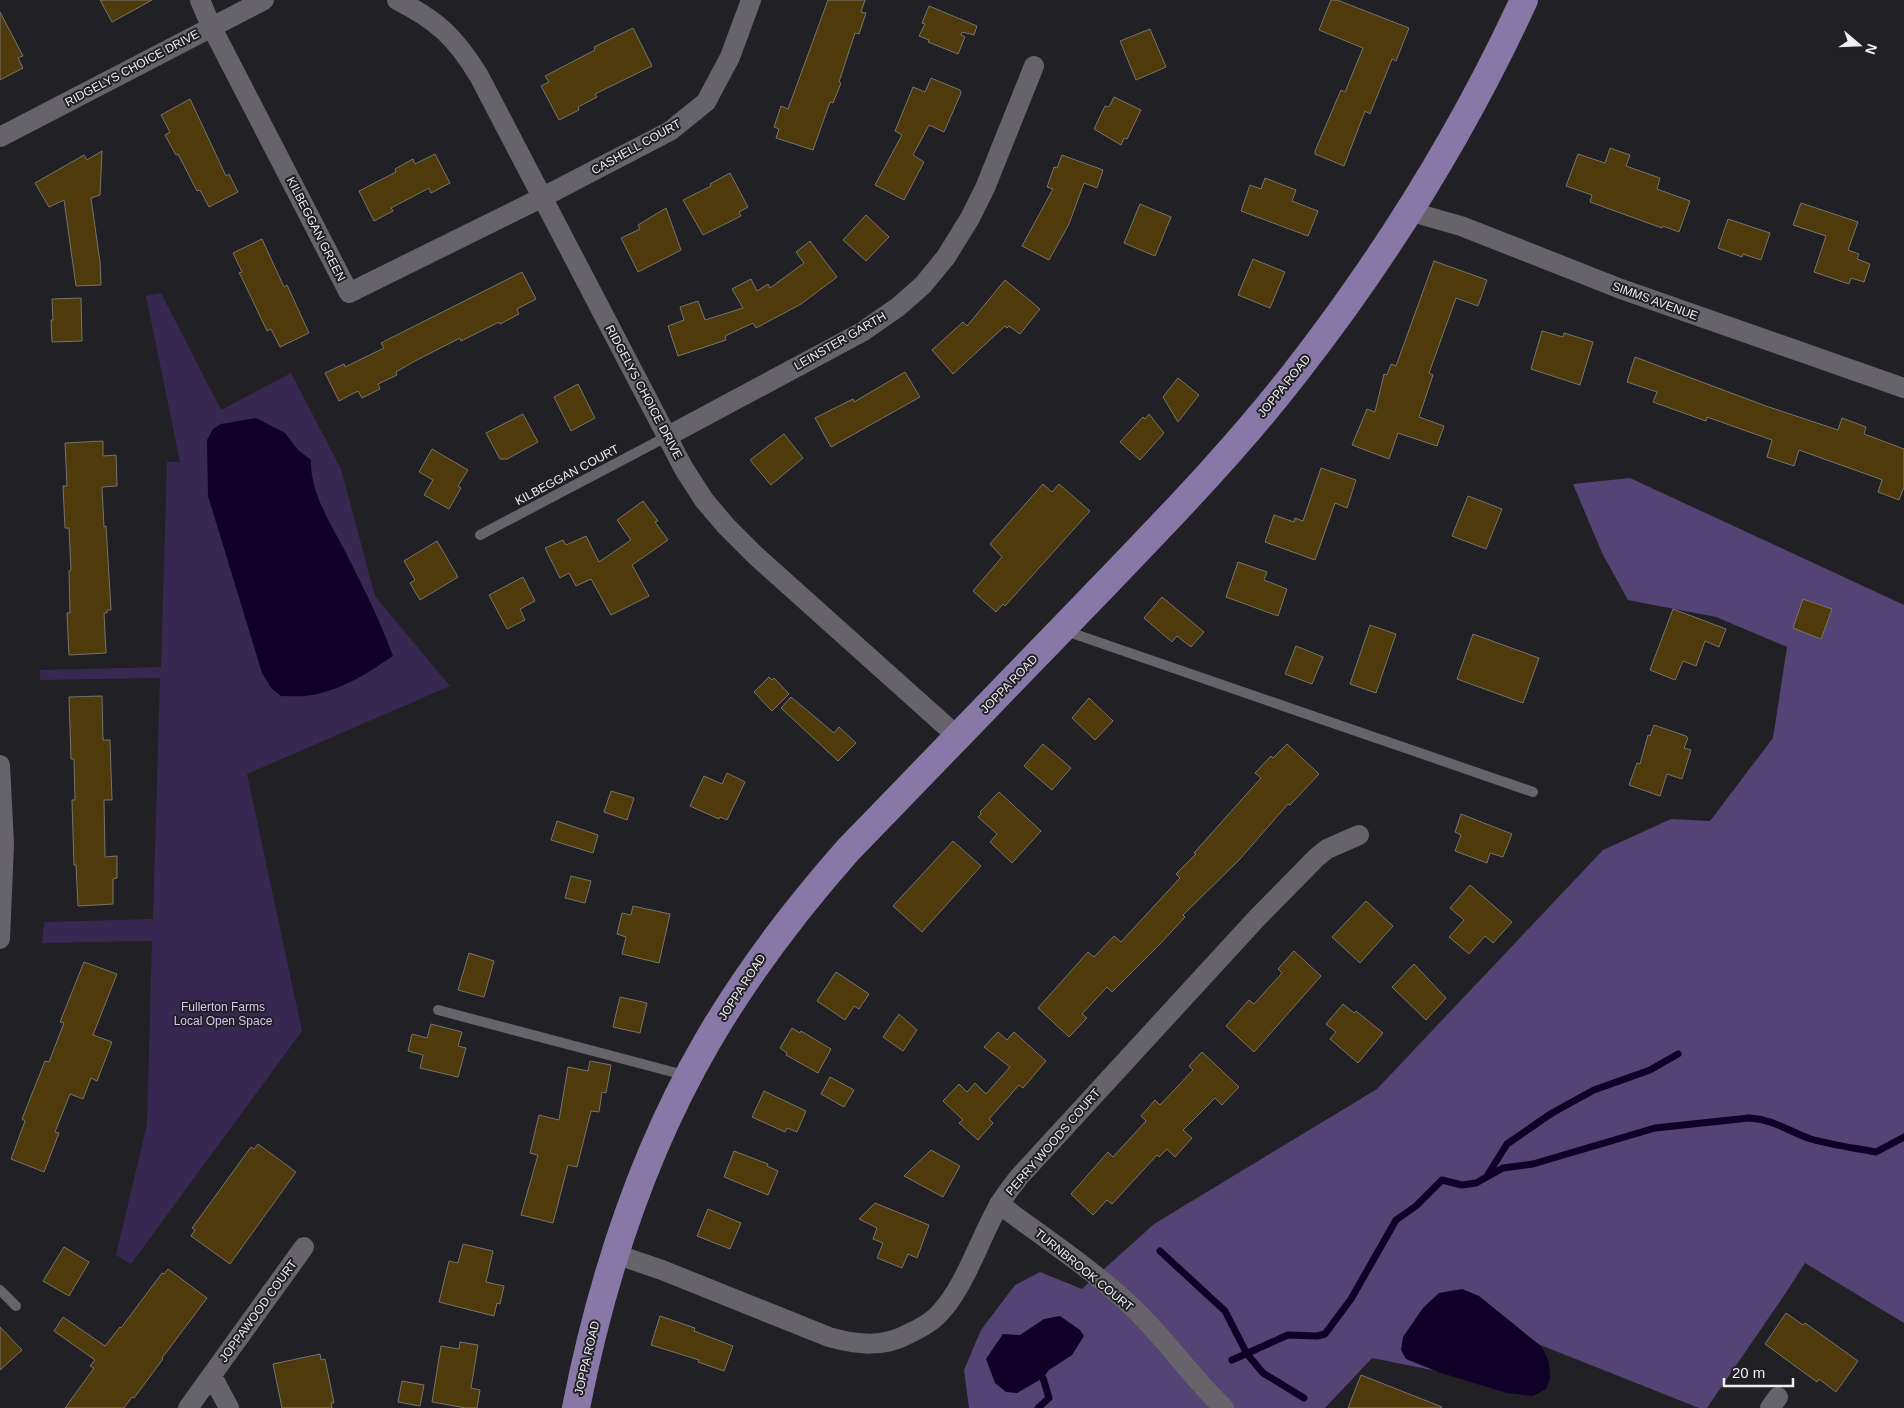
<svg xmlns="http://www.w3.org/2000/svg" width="1904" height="1408" font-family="Arial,sans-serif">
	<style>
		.green { fill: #362851 }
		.forest { fill: #544375 }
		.water { fill: #100027 }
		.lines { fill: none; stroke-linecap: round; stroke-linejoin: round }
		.stream { stroke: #100027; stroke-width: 7 }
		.building { fill: #4e3a0b; stroke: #76736d }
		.service { stroke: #66646a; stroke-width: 10 }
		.minor { stroke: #66646a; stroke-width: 20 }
		.primary { stroke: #8778a8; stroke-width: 28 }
		.labels { text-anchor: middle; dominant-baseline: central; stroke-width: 4; stroke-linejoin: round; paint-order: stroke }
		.street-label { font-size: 12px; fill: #efeef2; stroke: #212025 }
		.park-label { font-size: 12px; fill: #d3c5f6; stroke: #212025 }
	</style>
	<rect width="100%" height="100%" fill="#212025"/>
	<path class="green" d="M 161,293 L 221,410 L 291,373 L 341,469 L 375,596 L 450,686 L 247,774 L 302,1031 L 131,1264 L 116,1255 L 147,1124 L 152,941 L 42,943 L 44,922 L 153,919 L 160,678 L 40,680 L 40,670 L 161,667 L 167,462 L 180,462 L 146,296 Z"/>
	<path class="forest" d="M 1630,478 L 1904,605 L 1904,1323 L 1805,1263 L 1785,1294 L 1707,1408 L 1699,1408 L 1495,1327 L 1473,1362 L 1432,1370 L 1372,1358 L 1325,1408 L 969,1408 L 964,1370 L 981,1330 L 1015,1285 L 1040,1272 L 1082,1289 L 1154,1224 L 1377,1089 L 1603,850 L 1671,819 L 1710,821 L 1773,738 L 1787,647 L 1716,617 L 1628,600 L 1602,553 L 1573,484 Z"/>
	<path class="water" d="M 256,418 L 285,433 L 298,450 L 311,460 C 310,493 331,524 346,553 C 363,587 380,620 393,656 C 368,673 343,689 313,695 C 303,697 291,696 281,696 L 271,688 L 262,673 L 208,496 L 207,440 L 213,429 L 221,424 Z
		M 1462,1289 L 1479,1296 L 1542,1347 L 1549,1362 L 1550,1378 L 1546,1389 L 1533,1396 L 1507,1393 L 1441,1373 L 1406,1359 L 1401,1350 L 1403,1337 L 1423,1308 L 1439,1293 Z
		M 1060,1316 L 1080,1330 L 1084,1336 L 1072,1355 L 1049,1370 L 1043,1378 L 1017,1393 L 1006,1392 L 995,1383 L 986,1359 L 1003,1334 L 1020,1335 L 1044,1319 Z"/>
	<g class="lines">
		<path class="stream" d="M 1487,1176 L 1507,1144 L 1552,1113 L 1594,1090 L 1650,1070 L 1678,1054
			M 1160,1251 L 1225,1311 L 1247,1354 L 1263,1373 L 1304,1398
			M 1232,1360 L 1288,1335 L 1317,1336 L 1325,1334 L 1351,1299 L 1396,1220 L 1416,1206 L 1442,1180 L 1462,1185 L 1476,1183 L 1503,1168 L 1533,1164 L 1655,1128 L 1749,1118 C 1774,1119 1789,1132 1811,1139 C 1832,1145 1854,1148 1876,1152 L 1904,1137
			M 1038,1408 L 1049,1398 L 1043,1378"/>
	</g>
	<path class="building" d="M 100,0 L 152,0 L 112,22 Z
		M 828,0 L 865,0 L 861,12 L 866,13 L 859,34 L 855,33 L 839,82 L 841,83 L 833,103 L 830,102 L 813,150 L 776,138 L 779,129 L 774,127 L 781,106 L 788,109 Z
		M 1331,0 L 1337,0 L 1409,28 L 1396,61 L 1392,59 L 1370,114 L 1365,111 L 1344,166 L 1315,154 L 1315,151 L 1341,90 L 1345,92 L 1363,48 L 1319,30 Z
		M 929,6 L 977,26 L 974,35 L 962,32 L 961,35 L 965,37 L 958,54 L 928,42 L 929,40 L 919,36 L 925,24 L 922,23 Z
		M 0,12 L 23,56 L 18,58 L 23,68 L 0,80 Z
		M 633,28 L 652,66 L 595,94 L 597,97 L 578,107 L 579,110 L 559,120 L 541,86 L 549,82 L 545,76 L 595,50 L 594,47 Z
		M 1150,29 L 1166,67 L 1136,80 L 1120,41 Z
		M 931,78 L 960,90 L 961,93 L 944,132 L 929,125 L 913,155 L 924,162 L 904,200 L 875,185 L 902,135 L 895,131 L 913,87 L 925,92 Z
		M 1114,97 L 1141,110 L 1127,139 L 1124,138 L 1121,145 L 1094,129 L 1105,106 L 1109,107 Z
		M 190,99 L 226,176 L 229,174 L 238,192 L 209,207 L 200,190 L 197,191 L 178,154 L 176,155 L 165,135 L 170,132 L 161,115 Z
		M 1610,148 L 1630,155 L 1626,166 L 1660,178 L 1657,189 L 1690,201 L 1679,232 L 1663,226 L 1662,228 L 1590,202 L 1592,195 L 1566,186 L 1578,154 L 1605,163 Z
		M 102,151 L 100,195 L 91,198 L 100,262 L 101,285 L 76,286 L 64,200 L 49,207 L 35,183 L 84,155 L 87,160 Z
		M 435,154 L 450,183 L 431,193 L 429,188 L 391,208 L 393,211 L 374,221 L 359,191 L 396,172 L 395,169 L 413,159 L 415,164 Z
		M 1062,155 L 1103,170 L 1097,188 L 1084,183 L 1069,224 L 1049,260 L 1022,246 L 1053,189 L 1047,187 L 1054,167 L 1057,168 Z
		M 730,173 L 748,207 L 739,212 L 741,216 L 703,235 L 683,200 L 711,186 L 710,184 Z
		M 1265,178 L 1296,190 L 1292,201 L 1318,211 L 1308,236 L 1241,211 L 1250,185 L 1261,189 Z
		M 1801,203 L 1858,222 L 1848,250 L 1859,254 L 1857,259 L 1870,264 L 1864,282 L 1851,278 L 1849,284 L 1814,272 L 1826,236 L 1793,225 Z
		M 1140,204 L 1171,217 L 1155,256 L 1124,243 Z
		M 666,208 L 681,250 L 638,272 L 621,238 L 640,229 L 638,225 Z
		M 866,215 L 889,237 L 866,261 L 843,240 Z
		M 1728,219 L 1770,233 L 1761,260 L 1743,254 L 1742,257 L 1718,248 Z
		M 262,239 L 284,287 L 287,285 L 309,333 L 280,347 L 271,329 L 267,331 L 241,276 L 239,273 L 242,272 L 233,253 Z
		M 810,241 L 837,277 L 801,304 L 756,328 L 753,323 L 725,336 L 726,340 L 678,356 L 668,326 L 684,320 L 680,307 L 698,301 L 705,320 L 743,308 L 732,289 L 751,279 L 757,291 L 768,284 L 770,288 L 804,263 L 796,252 Z
		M 1253,259 L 1285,272 L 1270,308 L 1238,295 Z
		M 1434,261 L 1487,280 L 1478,306 L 1456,298 L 1429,373 L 1433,375 L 1419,417 L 1444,426 L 1437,446 L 1398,433 L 1389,459 L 1352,445 L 1367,409 L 1375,412 L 1384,374 L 1387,375 L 1391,364 L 1396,366 Z
		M 522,272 L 536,299 L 517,309 L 519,314 L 500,324 L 499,322 L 461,341 L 460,338 L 413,362 L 396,372 L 397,375 L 378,384 L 380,389 L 362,398 L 358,391 L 339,401 L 325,373 L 344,364 L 345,367 L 384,348 L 381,343 Z
		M 1005,280 L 1040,309 L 1020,334 L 1009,326 L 1007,328 L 1005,326 L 953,374 L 932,350 L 963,322 L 967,326 Z
		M 81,298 L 82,341 L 52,342 L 51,320 L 53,320 L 52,299 Z
		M 1542,331 L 1563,337 L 1564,333 L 1593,342 L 1580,385 L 1531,369 Z
		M 1635,357 L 1766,406 L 1838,430 L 1842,418 L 1866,427 L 1864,434 L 1904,449 L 1904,487 L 1899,500 L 1878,492 L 1882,480 L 1880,479 L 1799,450 L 1794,466 L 1767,457 L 1772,440 L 1707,417 L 1706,421 L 1653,402 L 1657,392 L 1627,382 Z
		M 905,372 L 920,397 L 831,447 L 815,418 L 853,399 L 854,402 Z
		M 1178,378 L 1199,395 L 1178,422 L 1163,397 Z
		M 578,384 L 595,418 L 571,431 L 554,397 Z
		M 523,414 L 538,442 L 507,459 L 500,459 L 486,433 Z
		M 1149,414 L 1164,433 L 1140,460 L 1120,442 L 1143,417 L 1145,419 Z
		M 784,434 L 803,458 L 771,485 L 750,460 Z
		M 103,441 L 103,456 L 116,455 L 117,486 L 102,487 L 104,527 L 106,526 L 111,610 L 107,610 L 107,613 L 104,613 L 106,653 L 69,655 L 67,613 L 70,613 L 69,571 L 71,570 L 69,528 L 65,528 L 63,486 L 67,486 L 65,443 Z
		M 432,449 L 468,470 L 458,486 L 461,488 L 449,509 L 424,495 L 433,480 L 419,472 Z
		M 1321,468 L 1356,480 L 1347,508 L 1335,503 L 1315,560 L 1265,542 L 1274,515 L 1294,522 L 1295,518 L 1303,521 Z
		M 1043,484 L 1052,492 L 1059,484 L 1090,511 L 1005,606 L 1003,604 L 996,612 L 973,591 L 1002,557 L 990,544 Z
		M 1468,496 L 1502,509 L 1486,549 L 1452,536 Z
		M 643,501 L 658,521 L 655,522 L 668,540 L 632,565 L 649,596 L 611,615 L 591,579 L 576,586 L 569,573 L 560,578 L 545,548 L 563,540 L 566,545 L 586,536 L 599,562 L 631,540 L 617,520 Z
		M 437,541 L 458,577 L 420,600 L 410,583 L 415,580 L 404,561 Z
		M 1238,562 L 1267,572 L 1264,580 L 1287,589 L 1278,616 L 1226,597 Z
		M 523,577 L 535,601 L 520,609 L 525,620 L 507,629 L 489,595 Z
		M 1162,597 L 1204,632 L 1191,647 L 1177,636 L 1172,642 L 1144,618 Z
		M 1803,599 L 1832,609 L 1821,639 L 1793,628 Z
		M 1673,609 L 1726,629 L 1719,647 L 1705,641 L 1696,666 L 1683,661 L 1675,680 L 1650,670 Z
		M 1370,625 L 1396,634 L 1376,693 L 1350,684 Z
		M 1473,634 L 1539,658 L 1523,703 L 1457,679 Z
		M 1296,646 L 1323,657 L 1312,684 L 1285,674 Z
		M 769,677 L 772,680 L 774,678 L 789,694 L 772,711 L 754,692 Z
		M 102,696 L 103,740 L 110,740 L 112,800 L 104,800 L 105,857 L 117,856 L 117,878 L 113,879 L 113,904 L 78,906 L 76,865 L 74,865 L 72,800 L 75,800 L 74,759 L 71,759 L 69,697 Z
		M 791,697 L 834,733 L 839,727 L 856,743 L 838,761 L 781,708 Z
		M 1089,698 L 1113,721 L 1095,740 L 1072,718 Z
		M 1654,725 L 1686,736 L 1688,738 L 1684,748 L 1691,750 L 1682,779 L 1667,774 L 1660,796 L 1629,785 L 1637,763 L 1640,764 L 1648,735 L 1650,736 Z
		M 1043,744 L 1071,768 L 1052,790 L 1024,766 Z
		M 1287,744 L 1319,774 L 1290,805 L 1288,804 L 1239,860 L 1183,915 L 1185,917 L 1160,944 L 1112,992 L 1107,987 L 1082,1014 L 1087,1018 L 1069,1037 L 1038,1008 L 1088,952 L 1094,957 L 1114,936 L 1121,942 L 1180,878 L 1176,874 L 1196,854 L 1194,853 L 1261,778 L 1255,773 L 1271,756 L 1273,758 Z
		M 727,773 L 745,782 L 727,820 L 720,817 L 719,819 L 690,806 L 704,776 L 722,784 Z
		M 611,791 L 634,798 L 627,820 L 604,812 Z
		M 999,792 L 1041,831 L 1012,863 L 990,842 L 997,834 L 978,817 L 981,814 L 980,812 Z
		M 1461,814 L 1512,834 L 1503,857 L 1490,853 L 1487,863 L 1455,851 L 1461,835 L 1455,832 Z
		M 557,821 L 598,835 L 593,853 L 551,840 Z
		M 953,841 L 981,866 L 922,932 L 893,906 Z
		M 571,876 L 591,881 L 585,903 L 565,898 Z
		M 1470,885 L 1512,922 L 1493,943 L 1485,936 L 1469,954 L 1449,937 L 1464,920 L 1450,908 Z
		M 1366,901 L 1393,926 L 1360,963 L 1332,937 Z
		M 633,906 L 670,914 L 659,963 L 622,954 L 626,937 L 617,934 L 622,913 L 631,915 Z
		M 1294,951 L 1321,976 L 1254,1052 L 1226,1026 L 1249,1000 L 1254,1004 L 1282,973 L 1278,969 Z
		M 469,953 L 494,961 L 484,997 L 458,990 Z
		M 84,962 L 117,974 L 93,1035 L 112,1042 L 97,1081 L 91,1078 L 83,1099 L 70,1094 L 55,1132 L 59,1133 L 44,1172 L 11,1159 L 25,1121 L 22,1119 L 45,1061 L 49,1062 L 64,1023 L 60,1022 Z
		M 1414,964 L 1446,998 L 1426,1020 L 1392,987 Z
		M 836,972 L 869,994 L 859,1009 L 854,1006 L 845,1020 L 817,1001 Z
		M 620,997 L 647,1003 L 640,1033 L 613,1027 Z
		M 1343,1004 L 1354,1013 L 1356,1011 L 1383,1033 L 1358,1063 L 1330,1039 L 1336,1032 L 1326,1024 Z
		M 899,1014 L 917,1030 L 903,1051 L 883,1037 Z
		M 431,1024 L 462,1032 L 458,1046 L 466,1048 L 458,1077 L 420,1068 L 423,1055 L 408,1051 L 412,1034 L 427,1038 Z
		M 792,1028 L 800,1033 L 801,1031 L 831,1049 L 818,1073 L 786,1055 L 787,1053 L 780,1048 Z
		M 998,1032 L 1007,1040 L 1014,1032 L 1046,1061 L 1023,1088 L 1019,1085 L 989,1119 L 993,1123 L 978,1140 L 959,1123 L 963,1120 L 943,1101 L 959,1084 L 967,1092 L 975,1083 L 986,1094 L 1010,1067 L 984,1047 Z
		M 1202,1052 L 1239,1087 L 1222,1105 L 1215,1098 L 1183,1130 L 1192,1138 L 1175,1157 L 1167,1149 L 1159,1157 L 1157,1155 L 1112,1204 L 1107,1200 L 1093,1215 L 1071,1194 L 1108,1152 L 1113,1157 L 1146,1121 L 1141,1116 L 1155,1100 L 1160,1105 L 1193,1070 L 1189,1066 Z
		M 590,1061 L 611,1065 L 606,1093 L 602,1092 L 599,1112 L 591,1111 L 577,1167 L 568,1165 L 553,1223 L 521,1215 L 538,1155 L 530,1153 L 539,1115 L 559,1120 L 568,1067 L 588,1071 Z
		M 830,1077 L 854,1090 L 844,1107 L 821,1094 Z
		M 764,1091 L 806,1111 L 797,1132 L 787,1128 L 785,1132 L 752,1117 Z
		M 258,1144 L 296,1172 L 230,1264 L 191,1236 L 195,1230 L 192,1228 L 251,1147 L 254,1149 Z
		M 931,1150 L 960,1166 L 943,1197 L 904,1176 Z
		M 734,1151 L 768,1164 L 767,1166 L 778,1171 L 768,1195 L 724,1177 Z
		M 875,1203 L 929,1225 L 917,1258 L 908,1254 L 902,1268 L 877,1258 L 883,1243 L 873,1239 L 877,1228 L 859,1219 Z
		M 708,1209 L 741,1223 L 730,1249 L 697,1236 Z
		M 463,1244 L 493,1251 L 486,1282 L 504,1286 L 500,1304 L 497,1303 L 494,1316 L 439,1302 L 449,1261 L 458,1263 Z
		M 64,1247 L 89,1262 L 69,1296 L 43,1281 Z
		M 168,1269 L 207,1298 L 162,1358 L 163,1359 L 134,1398 L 132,1397 L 124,1408 L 65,1408 L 94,1368 L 90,1366 L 95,1360 L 54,1331 L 63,1317 L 105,1346 L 120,1327 L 121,1328 L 162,1273 L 164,1274 Z
		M 1786,1313 L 1803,1325 L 1805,1323 L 1858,1361 L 1836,1392 L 1819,1379 L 1817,1382 L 1765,1344 Z
		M 660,1316 L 695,1328 L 694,1331 L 733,1346 L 724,1371 L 698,1362 L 699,1360 L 651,1345 Z
		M 0,1327 L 22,1350 L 0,1370 Z
		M 460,1342 L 478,1345 L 471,1388 L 480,1390 L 477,1408 L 466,1408 L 432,1402 L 441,1346 L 459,1349 Z
		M 320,1354 L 321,1360 L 325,1359 L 334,1403 L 331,1403 L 332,1408 L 282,1408 L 273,1364 Z
		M 1361,1375 L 1442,1407 L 1441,1408 L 1348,1408 Z
		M 402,1381 L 424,1385 L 420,1406 L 398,1402 Z"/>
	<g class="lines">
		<path class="service" d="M 480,535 L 666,437
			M 1063,630 L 1533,792
			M 438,1010 L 688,1076
			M 0,1290 L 16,1306"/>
		<path class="minor" d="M 200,0 L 211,26 L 349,293 L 543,197 L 670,131 L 706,102 L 730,57 L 751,0
			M 397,0 C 437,20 456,38 479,76 L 684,469 L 704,500 L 726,526 L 756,556 L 958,737
			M 0,137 L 264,0
			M 1408,211 L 1461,226 L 1621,289 L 1904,388
			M 666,437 L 862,332 L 898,307 L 923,285 L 946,257 L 970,218 L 985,188 L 1034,66
			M 0,765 L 4,844 L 0,939
			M 999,1204 C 1043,1237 1089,1267 1129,1304 C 1164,1336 1190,1376 1224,1408
			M 615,1254 L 662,1270 L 829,1337 C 857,1345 884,1348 910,1333 C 919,1329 928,1324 936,1317 C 964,1291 979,1239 999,1205 C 1005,1195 1012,1186 1019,1177 L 1257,918 L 1317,857 L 1327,849 L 1359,835
			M 212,1376 L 229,1408
			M 188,1408 L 304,1247
			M 1770,1408 L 1778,1397"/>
		<path class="primary" d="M 576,1408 C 601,1281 642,1154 707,1042 C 747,973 795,910 848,850 C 929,766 1011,682 1092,598 C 1162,525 1233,453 1295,373 C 1384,259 1463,132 1524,0"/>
	</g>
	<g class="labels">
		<g class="street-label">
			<text transform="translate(132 68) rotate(-28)">RIDGELYS CHOICE DRIVE</text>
			<text transform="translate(636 147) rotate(-29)">CASHELL COURT</text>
			<text transform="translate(316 229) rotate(63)">KILBEGGAN GREEN</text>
			<text transform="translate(1655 301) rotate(20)">SIMMS AVENUE</text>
			<text transform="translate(840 341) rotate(-30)">LEINSTER GARTH</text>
			<text transform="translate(1284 386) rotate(-51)">JOPPA ROAD</text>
			<text transform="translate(644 392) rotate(62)">RIDGELYS CHOICE DRIVE</text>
			<text transform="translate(567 475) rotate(-28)">KILBEGGAN COURT</text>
			<text transform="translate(1009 684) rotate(-46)">JOPPA ROAD</text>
			<text transform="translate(742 987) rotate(-57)">JOPPA ROAD</text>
			<text transform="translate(1053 1142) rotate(-49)">PERRY WOODS COURT</text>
			<text transform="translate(1084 1270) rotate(39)">TURNBROOK COURT</text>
			<text transform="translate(258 1311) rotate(-54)">JOPPAWOOD COURT</text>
			<text transform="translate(587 1358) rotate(-77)">JOPPA ROAD</text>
		</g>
		<g class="park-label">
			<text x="223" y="1007">Fullerton Farms<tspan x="223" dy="14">Local Open Space</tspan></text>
		</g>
	</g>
	<g transform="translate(1859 45) rotate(109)" stroke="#212025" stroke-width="4" paint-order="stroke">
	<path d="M0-4L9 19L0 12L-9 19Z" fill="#efeef2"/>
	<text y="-8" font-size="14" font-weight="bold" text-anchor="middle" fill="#efeef2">N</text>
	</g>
	<path d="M1724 1378v8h69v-8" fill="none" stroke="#efeef2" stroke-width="2.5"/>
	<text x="1732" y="1378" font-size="15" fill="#efeef2" stroke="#212025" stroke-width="4" paint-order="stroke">20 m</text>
</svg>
